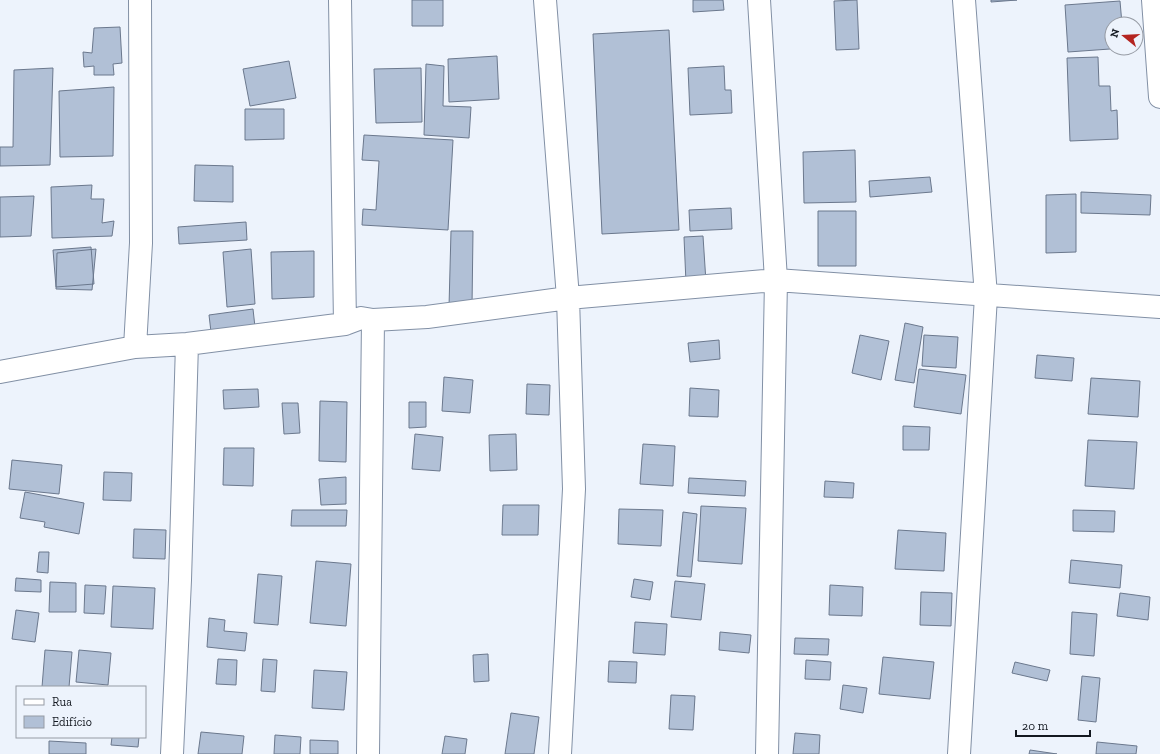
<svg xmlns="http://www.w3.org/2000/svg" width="1160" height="754" font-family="'Zilla Slab',serif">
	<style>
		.building { fill: #b1c0d6; stroke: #6b788d }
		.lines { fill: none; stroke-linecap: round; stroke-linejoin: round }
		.minor-casing { stroke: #8290a5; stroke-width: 24 }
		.minor { stroke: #fff; stroke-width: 22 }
	</style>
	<rect width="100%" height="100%" fill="#edf3fc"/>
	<path class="building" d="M 412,0 L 443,0 L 443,26 L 412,26 Z
		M 693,0 L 723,0 L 724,10 L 693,12 Z
		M 857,0 L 859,49 L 836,50 L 834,1 Z
		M 991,0 L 1017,0 L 991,2 Z
		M 1120,1 L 1122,24 L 1112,24 L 1112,48 L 1124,48 L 1068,52 L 1065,5 Z
		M 120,27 L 122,63 L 113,64 L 114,75 L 94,75 L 94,66 L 84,67 L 83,52 L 92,53 L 94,28 Z
		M 669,30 L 679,230 L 602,234 L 593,34 Z
		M 497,56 L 499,99 L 449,102 L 448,59 Z
		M 1098,57 L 1099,86 L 1110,86 L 1111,111 L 1117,110 L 1118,139 L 1070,141 L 1067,58 Z
		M 289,61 L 296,98 L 250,106 L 243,69 Z
		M 426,64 L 444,66 L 443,106 L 471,107 L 469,138 L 424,135 Z
		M 724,66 L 725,90 L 731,90 L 732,113 L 690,115 L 688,68 Z
		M 53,68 L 50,165 L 0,166 L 0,147 L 13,147 L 14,70 Z
		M 421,68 L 422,122 L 376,123 L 374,69 Z
		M 114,87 L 113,156 L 60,157 L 59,91 Z
		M 245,109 L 284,109 L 284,139 L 245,140 Z
		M 364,135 L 453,140 L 448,230 L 362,225 L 363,209 L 376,210 L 379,161 L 362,160 Z
		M 855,150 L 856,202 L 804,203 L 803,152 Z
		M 195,165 L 233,166 L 233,202 L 194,201 Z
		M 930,177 L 932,192 L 870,197 L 869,181 Z
		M 92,185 L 91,199 L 104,199 L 102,223 L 114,221 L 112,236 L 52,238 L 51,187 Z
		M 1081,192 L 1151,195 L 1150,215 L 1081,213 Z
		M 1076,194 L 1076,252 L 1046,253 L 1046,195 Z
		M 34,196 L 31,236 L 0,237 L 0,197 Z
		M 731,208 L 732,229 L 690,231 L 689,210 Z
		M 818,211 L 856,211 L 856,266 L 818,266 Z
		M 246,222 L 247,240 L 179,244 L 178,227 Z
		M 451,231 L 473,231 L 472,307 L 449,307 Z
		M 703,236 L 706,282 L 686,283 L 684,237 Z
		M 91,247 L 94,284 L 56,287 L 53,250 Z
		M 96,249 L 92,290 L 56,289 L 57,253 Z
		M 251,249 L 255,304 L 227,307 L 223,252 Z
		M 314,251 L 314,297 L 272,299 L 271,252 Z
		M 253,309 L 255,327 L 211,332 L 209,315 Z
		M 905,323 L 923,327 L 914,383 L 895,380 Z
		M 860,335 L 889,341 L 881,380 L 852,373 Z
		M 924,335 L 958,337 L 956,368 L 922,366 Z
		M 719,340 L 720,359 L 690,362 L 688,343 Z
		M 1037,355 L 1074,358 L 1072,381 L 1035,378 Z
		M 919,369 L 966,375 L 961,414 L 914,407 Z
		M 444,377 L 473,380 L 470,413 L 442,411 Z
		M 1091,378 L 1140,381 L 1138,417 L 1088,414 Z
		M 527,384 L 550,385 L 549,415 L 526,414 Z
		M 690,388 L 719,390 L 718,417 L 689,416 Z
		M 258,389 L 259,407 L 224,409 L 223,390 Z
		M 320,401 L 347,402 L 346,462 L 319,461 Z
		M 409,402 L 426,402 L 426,427 L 409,428 Z
		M 282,403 L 298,403 L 300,433 L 284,434 Z
		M 903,426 L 930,427 L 929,450 L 903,450 Z
		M 415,434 L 443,437 L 440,471 L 412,469 Z
		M 516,434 L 517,470 L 490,471 L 489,435 Z
		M 1088,440 L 1137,442 L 1134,489 L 1085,486 Z
		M 643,444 L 675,446 L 673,486 L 640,484 Z
		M 224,448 L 254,448 L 253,486 L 223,485 Z
		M 12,460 L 62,465 L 59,494 L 9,489 Z
		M 104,472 L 132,473 L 131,501 L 103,500 Z
		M 346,477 L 346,504 L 321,505 L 319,479 Z
		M 689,478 L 746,481 L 745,496 L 688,493 Z
		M 825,481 L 854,483 L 853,498 L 824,497 Z
		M 25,492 L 84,503 L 79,534 L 44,527 L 45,522 L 20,518 Z
		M 503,505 L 539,505 L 538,535 L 502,535 Z
		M 701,506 L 746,508 L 742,564 L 698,561 Z
		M 619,509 L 663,510 L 661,546 L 618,544 Z
		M 292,510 L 347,510 L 346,526 L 291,526 Z
		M 1073,510 L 1115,511 L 1114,532 L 1073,531 Z
		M 683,512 L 697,514 L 691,577 L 677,576 Z
		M 134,529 L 166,530 L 165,559 L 133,558 Z
		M 898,530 L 946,533 L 944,571 L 895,569 Z
		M 39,552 L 49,552 L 48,573 L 37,572 Z
		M 1071,560 L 1122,565 L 1120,588 L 1069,583 Z
		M 316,561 L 351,564 L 346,626 L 310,623 Z
		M 258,574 L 282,576 L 278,625 L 254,623 Z
		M 16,578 L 41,580 L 41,592 L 15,591 Z
		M 634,579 L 653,582 L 650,600 L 631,597 Z
		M 675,581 L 705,584 L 701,620 L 671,617 Z
		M 50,582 L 76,583 L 76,612 L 49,612 Z
		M 85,585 L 106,586 L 104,614 L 84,613 Z
		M 830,585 L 863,587 L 862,616 L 829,615 Z
		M 113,586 L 155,588 L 153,629 L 111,627 Z
		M 921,592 L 952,593 L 951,626 L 920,625 Z
		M 1120,593 L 1150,597 L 1148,620 L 1117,616 Z
		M 16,610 L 39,613 L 35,642 L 12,639 Z
		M 1072,612 L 1097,614 L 1094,656 L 1070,654 Z
		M 209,618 L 225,620 L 224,631 L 247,633 L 245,651 L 207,647 Z
		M 635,622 L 667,624 L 665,655 L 633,653 Z
		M 720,632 L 751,635 L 749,653 L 719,650 Z
		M 795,638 L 829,639 L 828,655 L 794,654 Z
		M 45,650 L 72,652 L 69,687 L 42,687 Z
		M 79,650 L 111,653 L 108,685 L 76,682 Z
		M 488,654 L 489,681 L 474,682 L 473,655 Z
		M 883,657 L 934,662 L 930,699 L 879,694 Z
		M 218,659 L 237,660 L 236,685 L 216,684 Z
		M 263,659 L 277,660 L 275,692 L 261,691 Z
		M 806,660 L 831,662 L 830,680 L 805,679 Z
		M 609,661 L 637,662 L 636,683 L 608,682 Z
		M 1015,662 L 1050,670 L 1047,681 L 1012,673 Z
		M 314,670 L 347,672 L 344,710 L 312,708 Z
		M 1082,676 L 1100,678 L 1096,722 L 1078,720 Z
		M 843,685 L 867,688 L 863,713 L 840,709 Z
		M 671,695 L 695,696 L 693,730 L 669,729 Z
		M 511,713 L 539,717 L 534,754 L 505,754 Z
		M 201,732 L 244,736 L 242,754 L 198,754 Z
		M 795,733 L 820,735 L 819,754 L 793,754 Z
		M 275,735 L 301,737 L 300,754 L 274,754 Z
		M 445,736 L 467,739 L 465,754 L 442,754 Z
		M 112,737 L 139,737 L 138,747 L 111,745 Z
		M 310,740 L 338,741 L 338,754 L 310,754 Z
		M 49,741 L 86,743 L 86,754 L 49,754 Z
		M 1097,742 L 1137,746 L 1136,754 L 1096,754 Z
		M 1030,750 L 1057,754 L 1029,754 Z"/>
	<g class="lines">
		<g class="minor-casing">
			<path id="minor" d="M 340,0 L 345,324
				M 545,0 L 568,298 L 574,489 L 560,754
				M 759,0 L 776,280 L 767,754
				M 1153,0 L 1160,97
				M 135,347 L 141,243 L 140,0
				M 0,372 L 135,347 L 187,344 L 345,324 L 361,318 L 373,320 L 427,317 L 568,298 L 776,280 L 1160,307
				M 172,754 L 180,580 L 187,344
				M 368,754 L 373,320
				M 959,754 L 986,296 L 964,0"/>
		</g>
		<use href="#minor" class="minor"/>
	</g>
	<rect x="16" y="686" width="130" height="52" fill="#edf3fc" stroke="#969ba4"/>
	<rect x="24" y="699" width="20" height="6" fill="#ffffff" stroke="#969ba4"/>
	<text x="52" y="706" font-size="12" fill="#131820">Rua</text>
	<rect x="24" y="716" width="20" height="12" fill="#b1c0d6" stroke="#969ba4"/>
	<text x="52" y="726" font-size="12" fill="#131820">Edifício</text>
	<g transform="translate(1124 36) rotate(288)"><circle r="19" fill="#edf3fc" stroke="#969ba4"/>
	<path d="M0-3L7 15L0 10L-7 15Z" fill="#b42420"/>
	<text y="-6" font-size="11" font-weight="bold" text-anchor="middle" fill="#131820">N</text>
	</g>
	<path d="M1016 730v6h74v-6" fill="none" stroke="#131820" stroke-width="2"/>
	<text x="1022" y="730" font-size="12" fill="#131820" stroke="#edf3fc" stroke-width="3" paint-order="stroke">20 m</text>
</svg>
